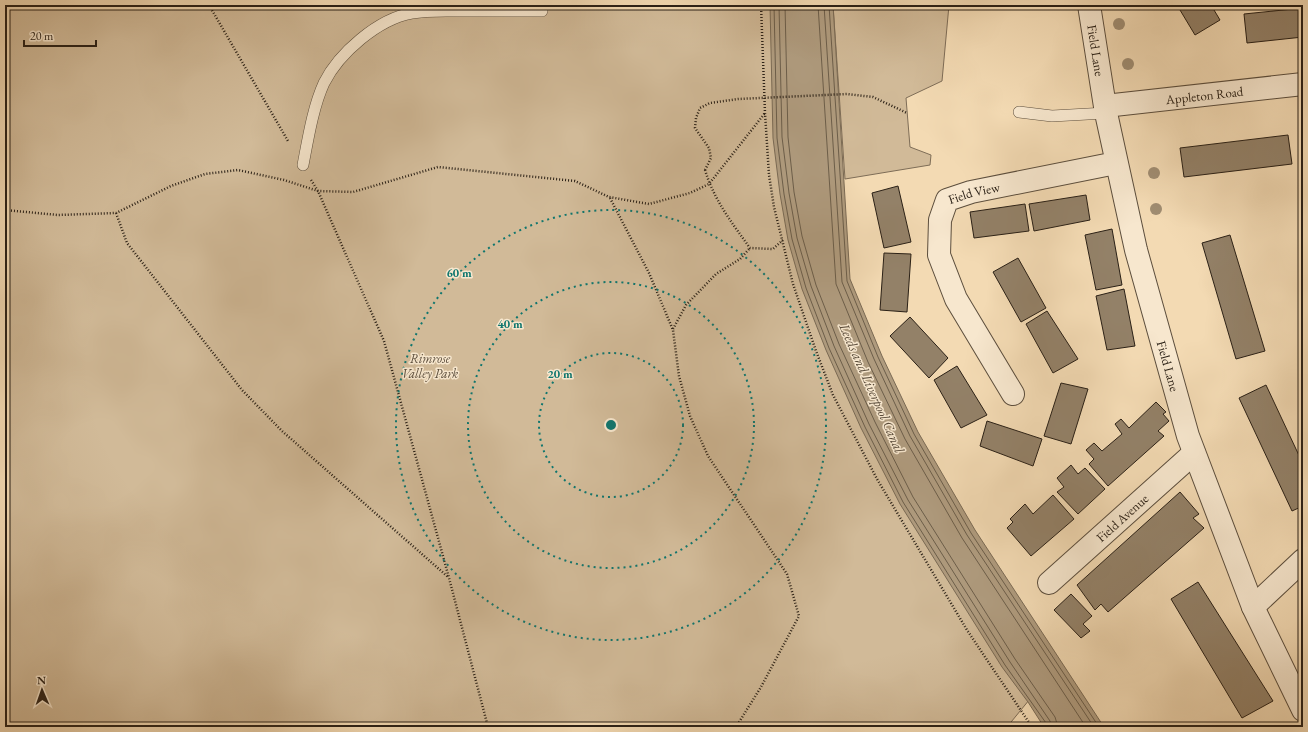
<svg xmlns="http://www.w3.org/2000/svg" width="1308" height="732" font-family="'EB Garamond',serif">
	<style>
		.green { fill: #d1ba98; stroke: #7e6d57 }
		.water { fill: #af9b7e; stroke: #7a6a54 }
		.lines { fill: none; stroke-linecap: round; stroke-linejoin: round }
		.shore { stroke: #6c5e4a; stroke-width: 1 }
		.building { fill: #938168; stroke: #2a2016 }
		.service-casing { stroke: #5c4e3d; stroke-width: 12 }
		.minor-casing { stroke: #5c4e3d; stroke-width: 24 }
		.path { stroke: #2a2016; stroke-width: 2.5; stroke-dasharray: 1 2; stroke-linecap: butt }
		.service { stroke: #f7e7ce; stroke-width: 11 }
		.minor { stroke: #f7e7ce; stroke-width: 22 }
		.path-bridge { stroke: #2a2016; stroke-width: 2.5; stroke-dasharray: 1 2; stroke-linecap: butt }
		.tree { fill: #a08d72 }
		.ring { fill: none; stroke: #0f766e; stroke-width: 2; stroke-dasharray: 2 4 }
		.labels { text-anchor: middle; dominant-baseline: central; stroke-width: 3; stroke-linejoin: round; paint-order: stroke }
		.street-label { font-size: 13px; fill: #2a2016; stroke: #f7e7ce }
		.park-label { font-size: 13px; font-style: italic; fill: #5c4e3d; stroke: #f7e7ce }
		.water-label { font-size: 14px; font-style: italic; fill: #594b3a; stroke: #f7e7ce }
		.centre { fill: #0f766e; stroke: #f7e7ce; stroke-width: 2 }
		.ring-label { font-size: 12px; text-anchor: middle; font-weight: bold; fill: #0f766e; stroke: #f7e7ce; stroke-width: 3; stroke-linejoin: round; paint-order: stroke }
	</style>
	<rect width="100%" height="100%" fill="#f3dab3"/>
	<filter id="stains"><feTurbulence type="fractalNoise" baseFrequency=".005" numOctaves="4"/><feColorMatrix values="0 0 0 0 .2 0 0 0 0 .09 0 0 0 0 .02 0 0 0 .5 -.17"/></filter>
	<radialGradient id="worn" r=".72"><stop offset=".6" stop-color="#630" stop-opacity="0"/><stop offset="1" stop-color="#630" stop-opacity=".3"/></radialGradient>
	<path class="green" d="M 5,5 L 802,5 L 817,250 L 1043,683 L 1007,727 L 5,727 Z
		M 833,5 L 949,5 L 942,81 L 906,98 L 910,147 L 931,155 L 930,165 L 845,179 Z"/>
	<path class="water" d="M 770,5 L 833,5 L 850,279 L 882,356 L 918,432 L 975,530 L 1104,727 L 1044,727 L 1028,702 L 1002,667 L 900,504 L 861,428 L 826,350 L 802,289 L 788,240 L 780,194 L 773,138 Z"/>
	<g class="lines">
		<path class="shore" d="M 774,5 L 777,138 L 784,194 L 792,239 L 806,288 L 829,348 L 865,427 L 903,502 L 1005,665 L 1046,723 L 1047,727
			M 779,5 L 782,137 L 789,193 L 797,238 L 811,286 L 834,346 L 869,424 L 908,500 L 1010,662 L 1050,721 L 1052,727
			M 785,5 L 788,137 L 794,192 L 802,236 L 816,285 L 839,344 L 875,422 L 913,497 L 1015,659 L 1055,717 L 1058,727
			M 818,5 L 836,284 L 868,362 L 905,439 L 962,538 L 1086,727
			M 824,5 L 842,282 L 874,359 L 910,436 L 967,535 L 1094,727
			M 829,5 L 847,281 L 878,357 L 914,434 L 971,533 L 1099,727"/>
	</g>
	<path class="building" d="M 1177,5 L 1211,5 L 1220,20 L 1195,35 Z
		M 1303,8 L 1303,37 L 1247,43 L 1244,14 Z
		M 1288,135 L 1292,164 L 1184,177 L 1180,148 Z
		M 898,186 L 911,242 L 884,248 L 872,193 Z
		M 1086,195 L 1090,220 L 1034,231 L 1029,204 Z
		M 1025,204 L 1029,231 L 974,238 L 970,212 Z
		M 1112,229 L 1122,285 L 1096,290 L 1085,235 Z
		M 1230,235 L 1265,351 L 1236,359 L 1202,243 Z
		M 884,253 L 911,254 L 907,312 L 880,310 Z
		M 1018,258 L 1046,308 L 1021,322 L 993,272 Z
		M 1124,289 L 1135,346 L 1107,350 L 1096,296 Z
		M 1047,311 L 1078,359 L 1053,373 L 1026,324 Z
		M 910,317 L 948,358 L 929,378 L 890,336 Z
		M 957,366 L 987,415 L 961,428 L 934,380 Z
		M 1061,383 L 1088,389 L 1071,444 L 1044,436 Z
		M 1266,385 L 1303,464 L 1303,506 L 1292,511 L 1239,398 Z
		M 1156,402 L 1166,412 L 1163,414 L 1169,421 L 1158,431 L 1164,436 L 1108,486 L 1089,464 L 1094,459 L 1086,450 L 1094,443 L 1102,451 L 1122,434 L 1115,424 L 1121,419 L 1129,428 Z
		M 987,421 L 1042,439 L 1033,466 L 980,446 Z
		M 1071,465 L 1078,474 L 1085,468 L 1105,489 L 1078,514 L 1057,492 L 1064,487 L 1057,478 Z
		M 1180,492 L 1199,514 L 1193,518 L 1204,528 L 1108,612 L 1101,604 L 1095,610 L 1077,585 Z
		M 1053,495 L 1074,519 L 1031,556 L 1007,528 L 1013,522 L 1010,519 L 1025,504 L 1033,514 Z
		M 1198,582 L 1273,701 L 1242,718 L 1171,599 Z
		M 1071,594 L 1092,616 L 1083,624 L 1090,631 L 1081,638 L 1054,610 Z"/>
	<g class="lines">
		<g class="service-casing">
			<path id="service" d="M 1019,112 L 1052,116 L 1106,113
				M 303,165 C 308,139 313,107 324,83 C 339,53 378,19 412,13 C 428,10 446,11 463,11 C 489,11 516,11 542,11 L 542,5"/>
		</g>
		<g class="minor-casing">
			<g id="minor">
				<path id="s1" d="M 1089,5 L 1106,113 L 1136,250 L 1188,436 L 1253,607 L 1303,710"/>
				<path id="s2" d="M 1105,106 L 1303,84"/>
				<path id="s3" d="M 1013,394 L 956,299 L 939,255 L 940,220 L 947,200 L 971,192 L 1116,163"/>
				<path id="s4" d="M 1049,583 L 1194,453"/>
				<path d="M 1253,607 L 1303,560"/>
			</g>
		</g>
		<path class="path" d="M 209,5 L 288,141
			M 761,5 L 765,113 L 769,175 L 774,207 L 793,284 L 816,351 L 833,395 L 877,479 L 967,630 L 1032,727
			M 705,170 C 714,200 732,223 750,248 L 773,249 L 783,240
			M 311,180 L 318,191 L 384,341 L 449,578 L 488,727
			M 610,198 L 649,273 L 673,330 L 679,376 L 690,416 L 708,456 L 787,574 L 799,616 L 761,687 L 736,727
			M 5,210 L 58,215 L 116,213 L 171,186 L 205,174 L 238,170 L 284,180 L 318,191 L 353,192 L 438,167 L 575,181 L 609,197 L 649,204 L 690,193 L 709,184 L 765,113
			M 116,213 L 127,243 L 242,390 L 282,431 L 448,577
			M 673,329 L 686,305 L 716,274 L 740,259 L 750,248"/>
		<use href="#service" class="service"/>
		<use href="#minor" class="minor"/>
		<path class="path-bridge" d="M 705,170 L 711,158 L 709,148 L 695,128 L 696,118 L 700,108 L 710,103 L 738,99 L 847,94 L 873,97 L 907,113"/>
	</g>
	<g class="tree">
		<circle cx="1119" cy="24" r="6"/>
		<circle cx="1128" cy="64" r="6"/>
		<circle cx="1154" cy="173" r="6"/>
		<circle cx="1156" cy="209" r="6"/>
	</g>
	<g class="ring">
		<circle cx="611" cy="425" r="72"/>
		<circle cx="611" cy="425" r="143"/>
		<circle cx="611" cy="425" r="215"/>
	</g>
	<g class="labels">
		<g class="street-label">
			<text stroke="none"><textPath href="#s1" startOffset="46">Field Lane</textPath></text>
			<text stroke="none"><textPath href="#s2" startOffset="100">Appleton Road</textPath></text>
			<text stroke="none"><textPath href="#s3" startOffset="242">Field View</textPath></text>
			<text stroke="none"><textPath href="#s1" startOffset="370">Field Lane</textPath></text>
			<text stroke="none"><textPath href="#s4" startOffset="98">Field Avenue</textPath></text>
		</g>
		<g class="park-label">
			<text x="430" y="358">Rimrose<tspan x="430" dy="15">Valley Park</tspan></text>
		</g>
		<g class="water-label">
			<text transform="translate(872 388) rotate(66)">Leeds and Liverpool Canal</text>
		</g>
	</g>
	<circle cx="611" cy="425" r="6" class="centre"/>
	<g class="ring-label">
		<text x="459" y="277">60 m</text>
		<text x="510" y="328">40 m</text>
		<text x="560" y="378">20 m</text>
	</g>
	<rect width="1308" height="732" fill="none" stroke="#f3dab3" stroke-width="20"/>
	<rect x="6" y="6" width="1296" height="720" fill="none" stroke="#2a2016" stroke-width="2"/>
	<rect x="10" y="10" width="1288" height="712" fill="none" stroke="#2a2016"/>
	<g transform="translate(42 690) rotate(358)" stroke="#f7e7ce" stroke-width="3" paint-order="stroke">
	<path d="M0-3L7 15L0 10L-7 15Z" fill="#2a2016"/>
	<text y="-6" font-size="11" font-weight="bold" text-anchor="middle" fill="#2a2016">N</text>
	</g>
	<path d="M24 40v6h72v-6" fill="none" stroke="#2a2016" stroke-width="2"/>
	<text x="30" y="40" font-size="12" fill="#2a2016" stroke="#f7e7ce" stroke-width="3" paint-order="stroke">20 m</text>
	<rect width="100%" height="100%" filter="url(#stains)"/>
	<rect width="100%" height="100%" fill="url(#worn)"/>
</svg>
